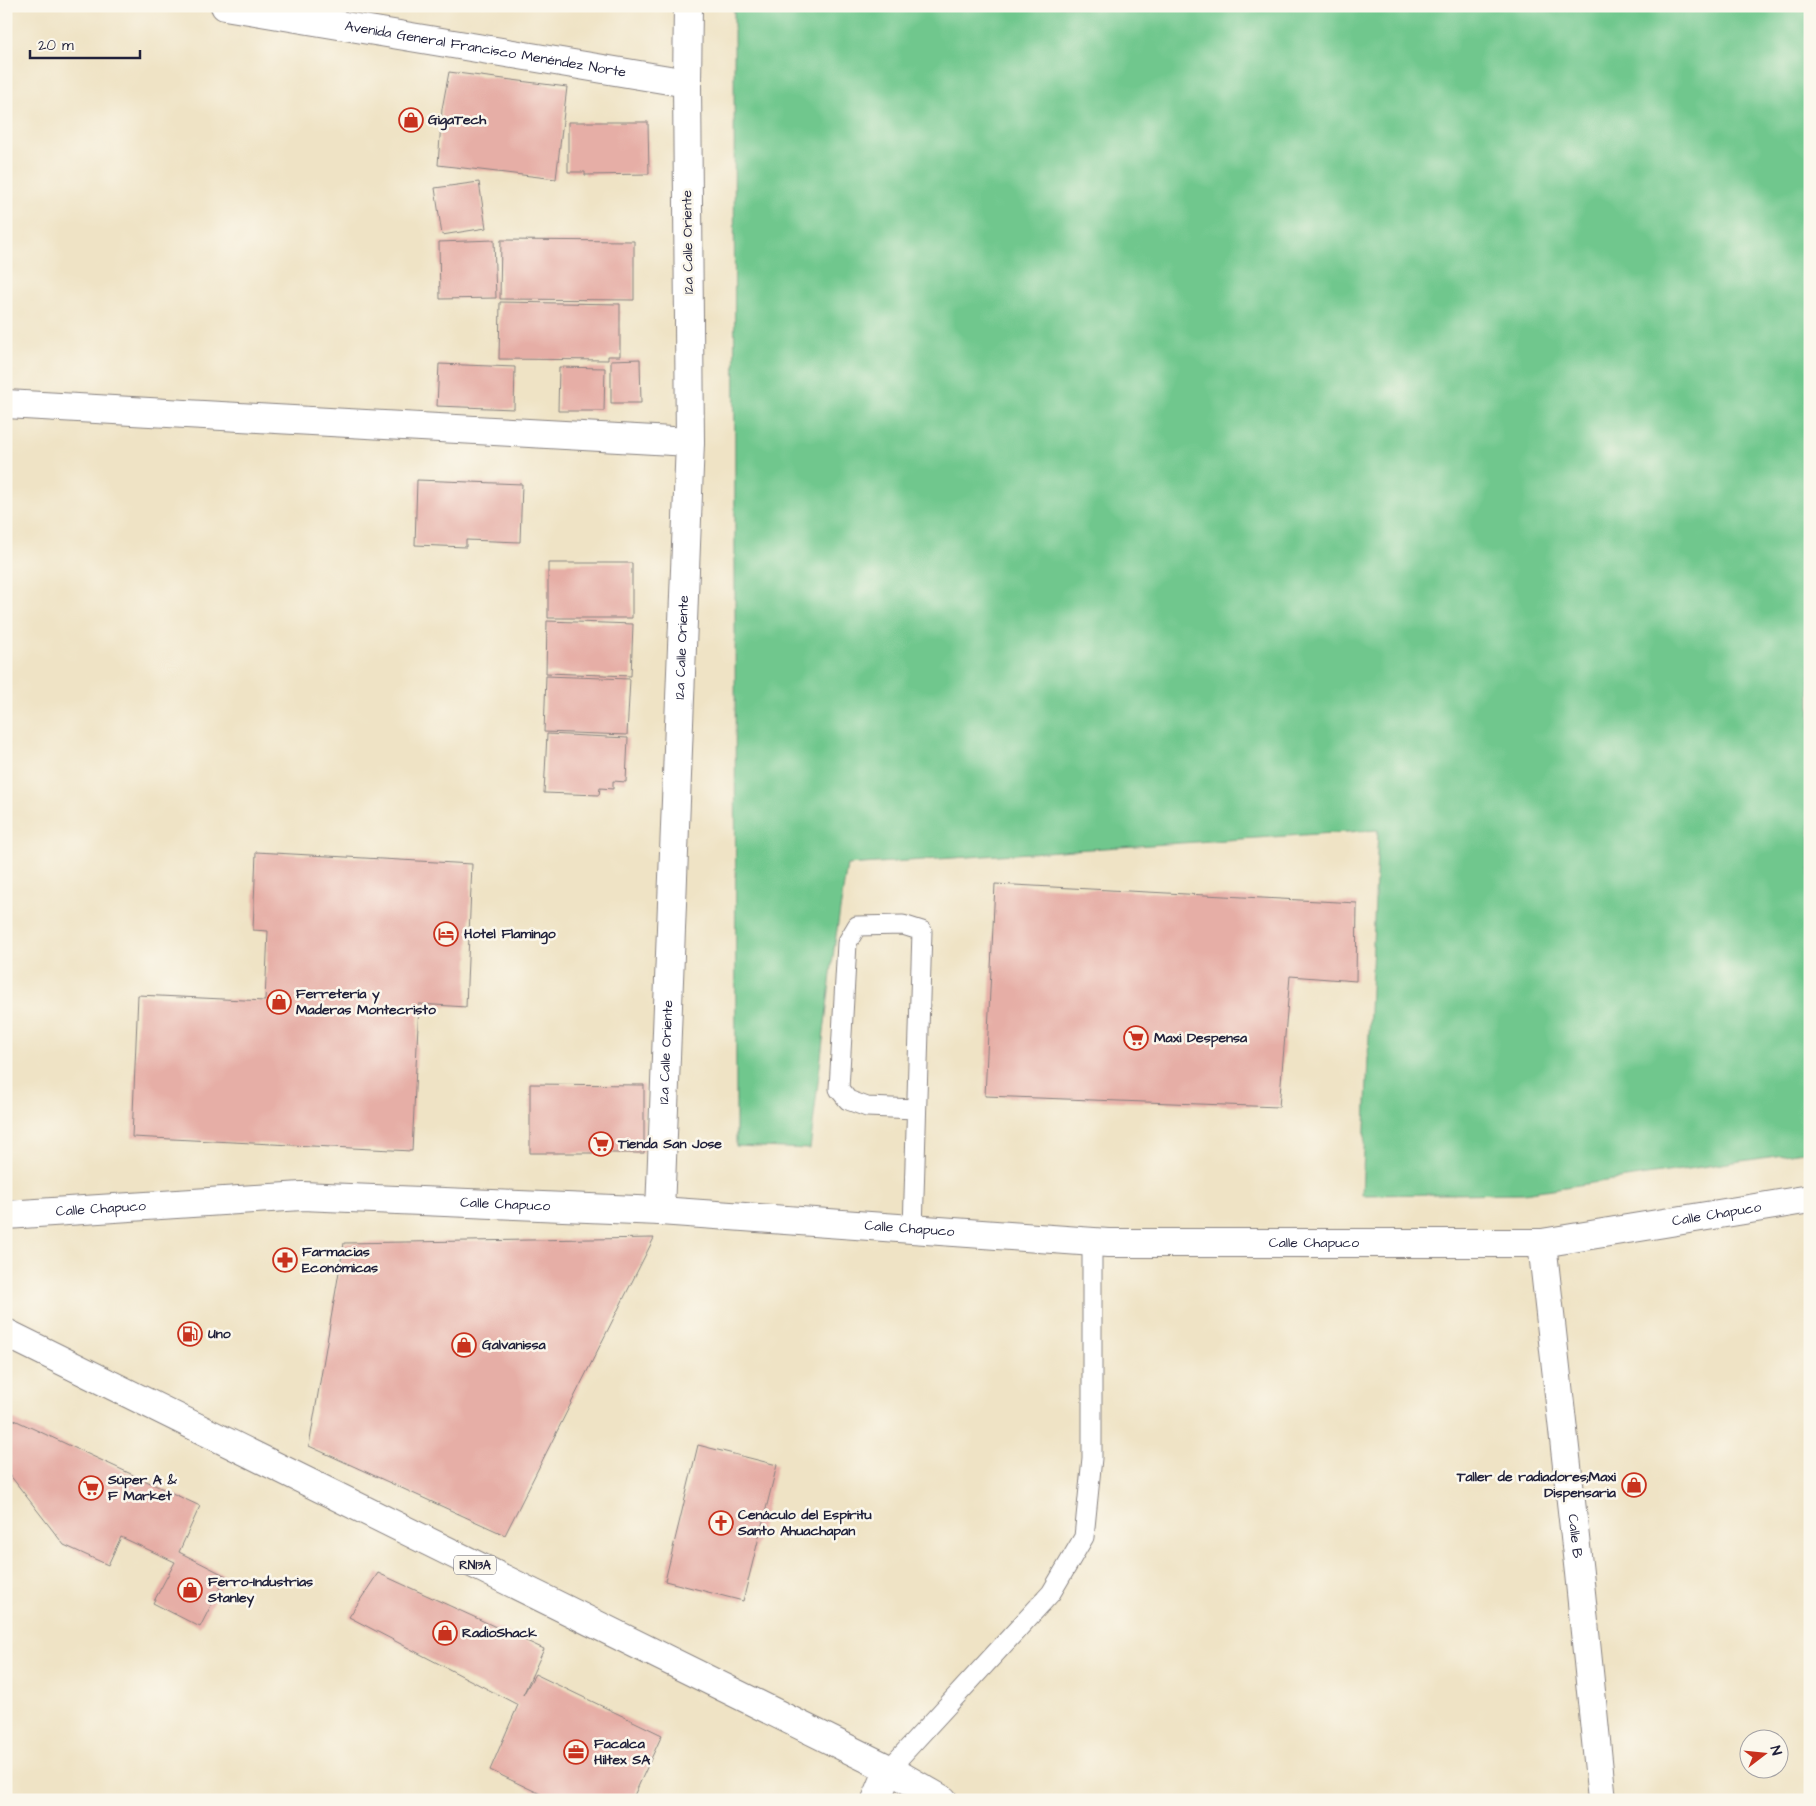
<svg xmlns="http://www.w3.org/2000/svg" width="1816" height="1806" font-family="'Architects Daughter',sans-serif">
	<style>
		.green { fill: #70c78d; stroke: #497464 }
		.building { fill: #e6aea6 }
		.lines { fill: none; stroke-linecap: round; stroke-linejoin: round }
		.service-casing { stroke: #888280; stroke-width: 21 }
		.pedestrian-casing { stroke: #888280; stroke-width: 30 }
		.minor-casing { stroke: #888280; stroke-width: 30 }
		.tertiary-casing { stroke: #888280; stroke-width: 30 }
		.primary-casing { stroke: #888280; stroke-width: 30 }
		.service { stroke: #fff; stroke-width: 19 }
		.pedestrian { stroke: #fff; stroke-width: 28 }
		.minor { stroke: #fff; stroke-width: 28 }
		.tertiary { stroke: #fff; stroke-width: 28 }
		.primary { stroke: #fff; stroke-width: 28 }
		.labels { text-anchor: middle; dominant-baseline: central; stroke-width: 5; stroke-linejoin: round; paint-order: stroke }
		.shield { fill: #fbf7ec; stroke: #636270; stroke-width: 1 }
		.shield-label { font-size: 12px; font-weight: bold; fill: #22223b }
		.street-label { font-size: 14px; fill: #22223b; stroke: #fbf7ec }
		.poi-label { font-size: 14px; font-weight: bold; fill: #22223b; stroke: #fbf7ec; text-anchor: start }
	</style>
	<rect width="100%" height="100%" fill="#fbf7ec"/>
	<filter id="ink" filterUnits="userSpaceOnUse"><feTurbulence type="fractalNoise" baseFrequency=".02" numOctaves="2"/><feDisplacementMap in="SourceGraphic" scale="10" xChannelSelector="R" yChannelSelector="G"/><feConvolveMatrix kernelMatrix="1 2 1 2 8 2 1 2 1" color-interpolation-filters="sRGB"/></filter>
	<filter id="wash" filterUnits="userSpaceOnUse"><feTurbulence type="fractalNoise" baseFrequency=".0096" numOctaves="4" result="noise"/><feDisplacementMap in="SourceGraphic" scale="20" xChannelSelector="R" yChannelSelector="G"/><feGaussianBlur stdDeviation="1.12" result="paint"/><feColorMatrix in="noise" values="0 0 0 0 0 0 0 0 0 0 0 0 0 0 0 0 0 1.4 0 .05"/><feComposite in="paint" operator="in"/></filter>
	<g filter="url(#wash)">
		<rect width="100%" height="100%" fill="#efe3c5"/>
		<path class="green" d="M 734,6 L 1810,6 L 1810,1151 L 1524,1193 L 1362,1195 L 1378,830 L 847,865 L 834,949 L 810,1149 L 736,1146 Z"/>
		<g id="blocks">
			<path class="building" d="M 449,72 L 567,87 L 556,179 L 438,165 L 442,109 Z
				M 568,122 L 648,122 L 649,174 L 585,175 L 585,172 L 568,172 Z
				M 479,182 L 486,228 L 442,235 L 435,188 Z
				M 494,240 L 496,298 L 440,299 L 439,242 Z
				M 501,240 L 634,241 L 634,300 L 500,299 Z
				M 500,302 L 620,304 L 620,356 L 608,356 L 608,360 L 499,359 Z
				M 640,359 L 641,403 L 611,403 L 611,360 Z
				M 439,364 L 515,367 L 514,409 L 437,406 Z
				M 559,367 L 605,368 L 604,411 L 558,411 Z
				M 417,480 L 522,484 L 520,542 L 466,540 L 466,547 L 415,545 Z
				M 548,563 L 632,563 L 632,618 L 548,618 Z
				M 547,621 L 633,624 L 631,676 L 546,673 Z
				M 546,676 L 630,679 L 627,735 L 544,732 Z
				M 547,734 L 628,738 L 626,782 L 613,781 L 613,789 L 600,788 L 599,795 L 544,793 Z
				M 256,852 L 472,864 L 466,1007 L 419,1004 L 412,1151 L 132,1137 L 138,995 L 265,1001 L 268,931 L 253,930 Z
				M 995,884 L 1357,903 L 1356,981 L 1290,976 L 1279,1107 L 985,1096 Z
				M 530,1084 L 644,1085 L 644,1153 L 530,1153 Z
				M 654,1238 L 505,1535 L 309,1446 L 344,1243 Z
				M 6,1416 L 200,1506 L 179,1552 L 226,1576 L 200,1627 L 153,1603 L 175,1562 L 121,1537 L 108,1565 L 64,1545 L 6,1470 Z
				M 698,1445 L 777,1465 L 743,1601 L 665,1581 Z
				M 378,1573 L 544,1649 L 523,1695 L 535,1674 L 662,1735 L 632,1800 L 553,1800 L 490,1770 L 518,1705 L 349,1617 Z"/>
		</g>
	</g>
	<g filter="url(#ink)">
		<use href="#blocks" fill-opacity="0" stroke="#888280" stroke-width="1"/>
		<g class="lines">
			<g class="service-casing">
				<path id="service" d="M 913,1229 L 922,931 L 903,925 L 857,926 L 847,943 L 839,1089 L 848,1100 L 867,1107 L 916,1109
					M 889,1769 L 1051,1593 L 1084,1537 L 1092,1458 L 1092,1241"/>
			</g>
			<g class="pedestrian-casing">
				<path id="pedestrian" d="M 6,404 L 690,442"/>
			</g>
			<g class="minor-casing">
				<g id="minor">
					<path id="s1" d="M 225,6 L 687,83"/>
					<path id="s2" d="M 660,1211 L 690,442 L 687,83 L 688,6"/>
					<path id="s3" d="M 1542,1243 L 1579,1573 L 1602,1800"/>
					<path d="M 876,1800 L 889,1769"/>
				</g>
			</g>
			<g class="tertiary-casing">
				<g id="tertiary">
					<path id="s4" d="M 6,1215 L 302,1196 L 660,1211 L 1108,1243 L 1542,1243 L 1810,1199"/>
				</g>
			</g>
			<g class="primary-casing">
				<path id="primary" d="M 6,1333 L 889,1769 L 943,1800"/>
			</g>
			<use href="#service" class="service"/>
			<use href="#pedestrian" class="pedestrian"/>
			<use href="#minor" class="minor"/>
			<use href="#tertiary" class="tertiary"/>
			<use href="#primary" class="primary"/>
		</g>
	</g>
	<defs>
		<g id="shop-ring" transform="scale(1.25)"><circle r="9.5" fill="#fbf7ec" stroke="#c8321e" stroke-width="1.5"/><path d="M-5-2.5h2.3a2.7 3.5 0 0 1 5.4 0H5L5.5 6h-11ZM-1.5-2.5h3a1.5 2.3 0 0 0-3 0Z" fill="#c8321e"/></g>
		<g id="hotel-ring" transform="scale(1.25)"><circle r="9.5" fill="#fbf7ec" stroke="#c8321e" stroke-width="1.5"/><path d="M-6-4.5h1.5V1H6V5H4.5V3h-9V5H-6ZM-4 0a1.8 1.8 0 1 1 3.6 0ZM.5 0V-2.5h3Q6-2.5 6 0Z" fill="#c8321e"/></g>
		<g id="supermarket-ring" transform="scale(1.25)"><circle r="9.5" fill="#fbf7ec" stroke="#c8321e" stroke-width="1.5"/><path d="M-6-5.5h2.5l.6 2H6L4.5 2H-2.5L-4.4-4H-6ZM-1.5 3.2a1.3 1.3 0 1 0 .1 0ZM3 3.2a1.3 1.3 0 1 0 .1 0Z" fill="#c8321e"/></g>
		<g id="pharmacy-ring" transform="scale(1.25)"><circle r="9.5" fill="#fbf7ec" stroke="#c8321e" stroke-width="1.5"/><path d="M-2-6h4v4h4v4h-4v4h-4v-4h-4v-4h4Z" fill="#c8321e"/></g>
		<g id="fuel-ring" transform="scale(1.25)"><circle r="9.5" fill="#fbf7ec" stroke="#c8321e" stroke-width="1.5"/><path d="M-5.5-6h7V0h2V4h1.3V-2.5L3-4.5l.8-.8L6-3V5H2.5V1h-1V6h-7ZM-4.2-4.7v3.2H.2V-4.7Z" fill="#c8321e"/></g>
		<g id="church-ring" transform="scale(1.25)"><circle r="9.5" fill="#fbf7ec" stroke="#c8321e" stroke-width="1.5"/><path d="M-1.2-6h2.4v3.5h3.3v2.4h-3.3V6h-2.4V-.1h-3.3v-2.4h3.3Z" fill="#c8321e"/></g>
		<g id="office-ring" transform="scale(1.25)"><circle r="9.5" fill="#fbf7ec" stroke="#c8321e" stroke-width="1.5"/><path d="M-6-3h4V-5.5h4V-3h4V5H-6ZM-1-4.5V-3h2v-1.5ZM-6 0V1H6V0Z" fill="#c8321e"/></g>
	</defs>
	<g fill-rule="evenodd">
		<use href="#shop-ring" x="411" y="120"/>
		<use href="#hotel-ring" x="446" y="934"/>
		<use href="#shop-ring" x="279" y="1002"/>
		<use href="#supermarket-ring" x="1136" y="1038"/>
		<use href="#supermarket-ring" x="601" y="1144"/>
		<use href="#pharmacy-ring" x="285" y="1260"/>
		<use href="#fuel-ring" x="190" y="1334"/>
		<use href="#shop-ring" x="464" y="1345"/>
		<use href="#shop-ring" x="1634" y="1485"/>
		<use href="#supermarket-ring" x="91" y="1488"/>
		<use href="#church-ring" x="721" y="1523"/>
		<use href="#shop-ring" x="190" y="1590"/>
		<use href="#shop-ring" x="445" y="1633"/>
		<use href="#office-ring" x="576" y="1752"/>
	</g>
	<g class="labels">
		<rect class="shield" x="454" y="1555.5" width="42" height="19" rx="4"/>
		<g class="shield-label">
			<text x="475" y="1565">RN13A</text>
		</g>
		<g class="street-label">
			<text stroke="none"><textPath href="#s1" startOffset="264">Avenida General Francisco Menéndez Norte</textPath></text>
			<text transform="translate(688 242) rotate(-91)">12a Calle Oriente</text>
			<text stroke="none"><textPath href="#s2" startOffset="564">12a Calle Oriente</textPath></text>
			<text stroke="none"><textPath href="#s2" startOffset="159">12a Calle Oriente</textPath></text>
			<text stroke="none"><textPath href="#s4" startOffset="500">Calle Chapuco</textPath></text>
			<text stroke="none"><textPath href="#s4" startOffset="95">Calle Chapuco</textPath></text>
			<text stroke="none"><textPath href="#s4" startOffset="1715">Calle Chapuco</textPath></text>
			<text stroke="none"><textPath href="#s4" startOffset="905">Calle Chapuco</textPath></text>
			<text stroke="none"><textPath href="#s4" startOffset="1310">Calle Chapuco</textPath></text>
			<text stroke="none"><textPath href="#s3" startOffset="295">Calle B</textPath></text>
		</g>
		<g class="poi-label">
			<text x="428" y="120">GigaTech</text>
			<text x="464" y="934">Hotel Flamingo</text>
			<text x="296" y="994">Ferretería y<tspan x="296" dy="16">Maderas Montecristo</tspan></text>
			<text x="1154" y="1038">Maxi Despensa</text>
			<text x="618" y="1144">Tienda San Jose</text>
			<text x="302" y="1252">Farmacias<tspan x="302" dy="16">Económicas</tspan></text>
			<text x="208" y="1334">Uno</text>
			<text x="482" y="1345">Galvanissa</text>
			<text x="1616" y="1477" text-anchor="end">Taller de radiadores;Maxi<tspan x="1616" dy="16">Dispensaria</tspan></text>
			<text x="108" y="1480">Súper A &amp;<tspan x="108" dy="16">F Market</tspan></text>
			<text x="738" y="1515">Cenáculo del Espíritu<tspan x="738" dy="16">Santo Ahuachapan</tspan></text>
			<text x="208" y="1582">Ferro-Industrias<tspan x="208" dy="16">Stanley</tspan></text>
			<text x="462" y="1633">RadioShack</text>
			<text x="594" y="1744">Facalca<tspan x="594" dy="16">Hiltex SA</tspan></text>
		</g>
	</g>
	<rect width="1816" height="1806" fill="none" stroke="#fbf7ec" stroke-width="25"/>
	<g transform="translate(1764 1754) rotate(74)"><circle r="24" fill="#fbf7ec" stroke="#a4a2a5"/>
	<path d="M0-4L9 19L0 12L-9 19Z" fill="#c8321e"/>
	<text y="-8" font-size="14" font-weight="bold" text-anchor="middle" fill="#22223b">N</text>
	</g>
	<path d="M30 50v8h110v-8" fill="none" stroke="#22223b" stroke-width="2.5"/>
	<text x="38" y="50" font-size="15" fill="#22223b" stroke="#fbf7ec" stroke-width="4" paint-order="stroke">20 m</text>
</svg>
